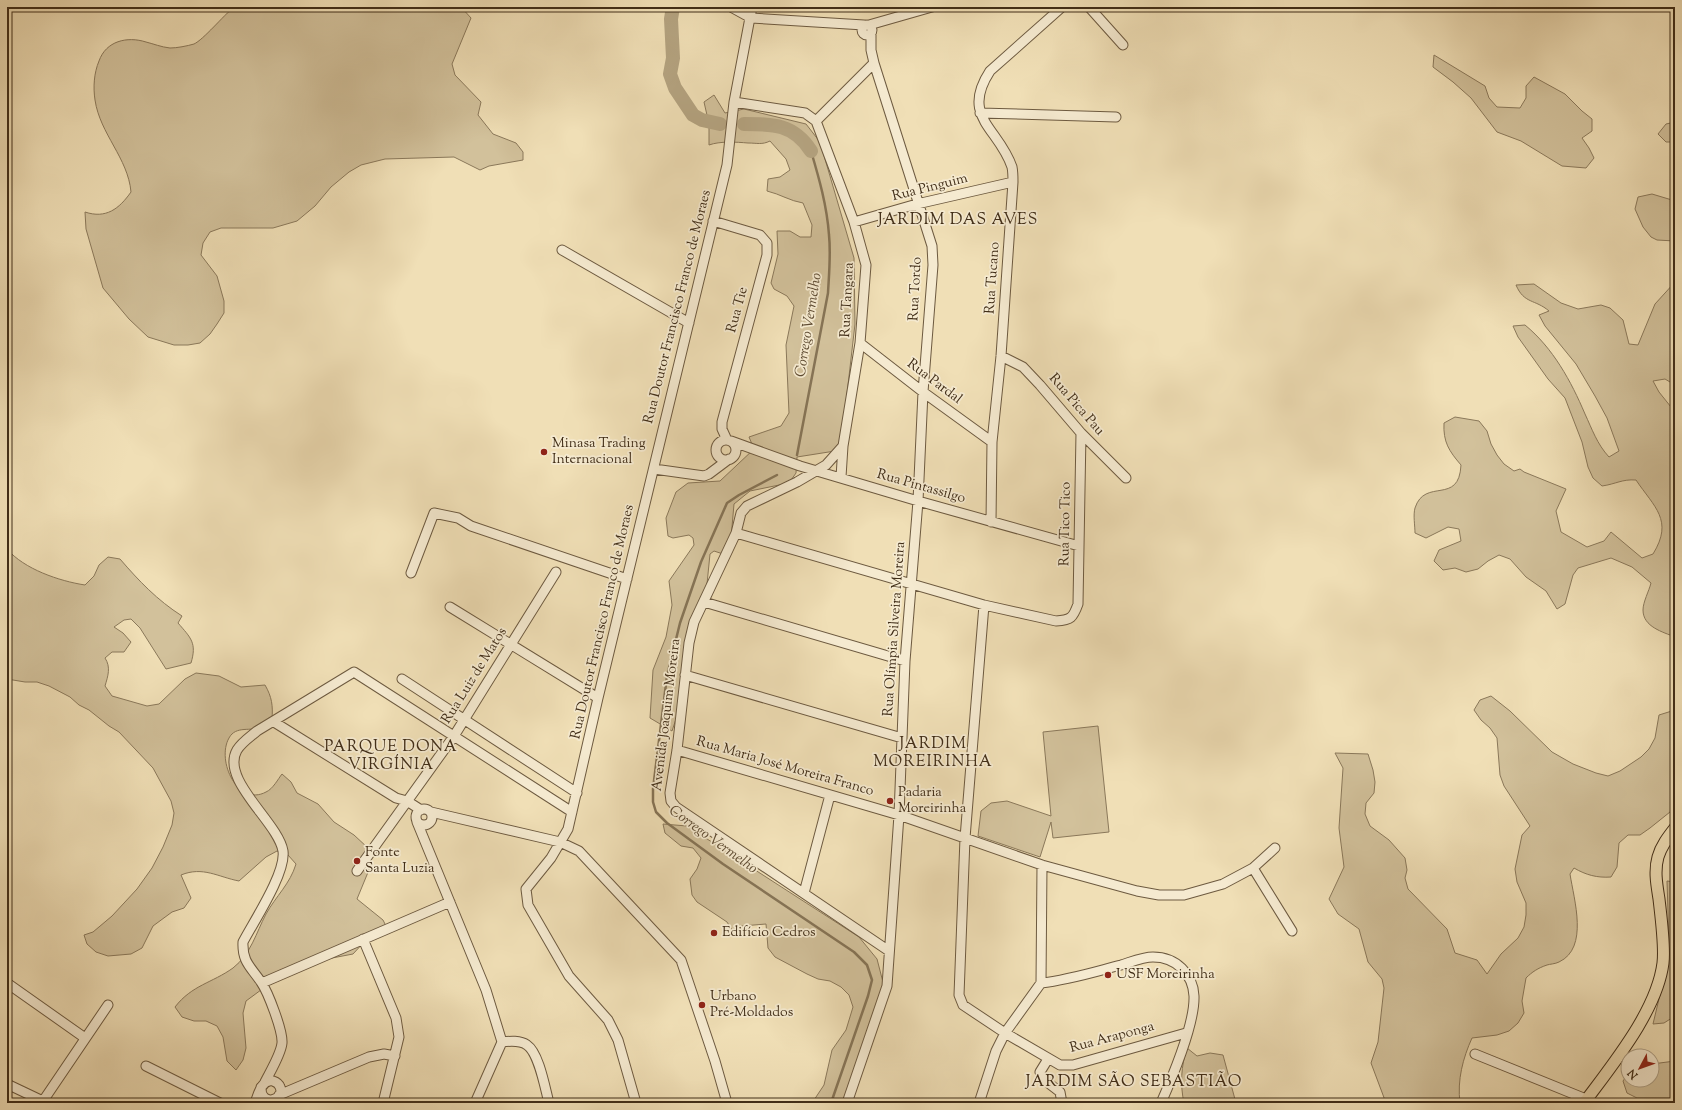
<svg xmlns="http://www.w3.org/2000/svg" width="1682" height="1110" font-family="'Sorts Mill Goudy',serif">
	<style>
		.green { fill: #d2c19b; stroke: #8a785a }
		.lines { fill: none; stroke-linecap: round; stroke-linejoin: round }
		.stream { stroke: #867456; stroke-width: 2.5 }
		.river { stroke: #b4a380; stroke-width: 14 }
		.minor-casing { stroke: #6d5a40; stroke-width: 11 }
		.major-casing { stroke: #412e18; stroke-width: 13 }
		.minor { stroke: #f5ead0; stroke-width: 9 }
		.major { stroke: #f0dfb6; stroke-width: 11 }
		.poi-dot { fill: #8f2418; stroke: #f5ead0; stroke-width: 1.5 }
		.labels { text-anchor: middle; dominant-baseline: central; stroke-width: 3.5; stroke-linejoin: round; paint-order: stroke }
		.street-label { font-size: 14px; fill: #412e18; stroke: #f5ead0 }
		.poi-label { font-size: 14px; fill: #412e18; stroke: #f5ead0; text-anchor: start }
		.water-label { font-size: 15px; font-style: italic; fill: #5e4b32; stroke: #f5ead0 }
		.quarter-label { font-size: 16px; letter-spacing: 1px; fill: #412e18; stroke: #f5ead0 }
	</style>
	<rect width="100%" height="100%" fill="#f0dfb6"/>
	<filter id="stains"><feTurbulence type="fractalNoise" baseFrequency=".005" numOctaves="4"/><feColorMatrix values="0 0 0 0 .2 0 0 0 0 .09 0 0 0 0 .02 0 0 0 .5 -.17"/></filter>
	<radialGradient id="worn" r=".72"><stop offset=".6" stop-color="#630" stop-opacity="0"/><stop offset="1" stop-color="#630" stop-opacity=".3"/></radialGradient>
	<path class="green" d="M 234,7 L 461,7 L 471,18 L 452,64 L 455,75 L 481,102 L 478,115 L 493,134 L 516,143 L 523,152 L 523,160 L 489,166 L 480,170 L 454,157 L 385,159 L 361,165 L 349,172 L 331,187 L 315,206 L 297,221 L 273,228 L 221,228 L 210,232 L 203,243 L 201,255 L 217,276 L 224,301 L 224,313 L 217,324 L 210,334 L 200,343 L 188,345 L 174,345 L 148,337 L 129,319 L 103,288 L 86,229 L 85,212 C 106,219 119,209 131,192 C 128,158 100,134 95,100 C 93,87 94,73 99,61 C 106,41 127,36 146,42 C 154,44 161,47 170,48 C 177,48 187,46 194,44 C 203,40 224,15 234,7 Z
		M 1434,55 L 1485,86 L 1489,98 L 1497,107 L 1520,108 L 1526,98 L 1526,86 L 1534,77 L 1565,94 L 1582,111 L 1592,119 L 1592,131 L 1582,138 L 1589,148 L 1594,158 L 1586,168 L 1562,166 L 1521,141 L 1497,132 L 1471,98 L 1453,82 L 1433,67 Z
		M 714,95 L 725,113 L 744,109 L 806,124 L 820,142 L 854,258 L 855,324 L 842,437 L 835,451 L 797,457 L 796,473 L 789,483 L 750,491 L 734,504 L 730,550 L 726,555 L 714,551 L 710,554 L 707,584 L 687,640 L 684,695 L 672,731 L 650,718 L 653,670 L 666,637 L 672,605 L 669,581 L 694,545 L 693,538 L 689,535 L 673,538 L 668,536 L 666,518 L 676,492 L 688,483 L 720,481 L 754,449 L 749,437 L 781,426 L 789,413 L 786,345 L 794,306 L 787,296 L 774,289 L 771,283 L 778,254 L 777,231 L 790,231 L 800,237 L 811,237 L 812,225 L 803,203 C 790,201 780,194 767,191 L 768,179 L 780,177 L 790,170 L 786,159 L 770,141 C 762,145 757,143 748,143 C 736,142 720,141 709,145 L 709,124 L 704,102 Z
		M 1675,122 L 1675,142 L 1666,142 L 1658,134 L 1666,124 Z
		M 1652,194 L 1672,200 L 1675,203 L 1675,241 L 1657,240 L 1651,237 L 1643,227 L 1635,209 L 1638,197 Z
		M 1675,282 L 1675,385 L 1665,379 L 1653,381 L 1659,392 L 1675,412 L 1675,637 C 1663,632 1643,627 1643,610 C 1643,602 1649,591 1651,583 L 1632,567 L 1611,558 L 1578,568 L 1573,575 L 1565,604 L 1557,609 L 1546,591 L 1526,577 L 1510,559 L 1499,555 L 1488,561 L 1478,569 L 1466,572 L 1455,568 L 1443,570 L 1434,561 L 1439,550 L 1461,541 L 1459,529 L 1448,527 L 1426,538 L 1415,533 C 1415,526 1413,515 1415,508 C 1425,477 1459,506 1461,465 C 1449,451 1443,442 1444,423 L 1455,417 L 1479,421 L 1487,431 L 1491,444 L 1497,455 L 1504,464 L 1514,471 L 1520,469 L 1524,472 L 1566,489 L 1556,511 L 1561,532 L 1587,547 L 1604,541 L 1611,532 L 1642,558 L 1653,554 C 1674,520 1654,507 1636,480 C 1622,479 1616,484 1602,486 L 1593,478 L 1588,467 L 1582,442 L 1565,398 L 1548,379 L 1518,337 L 1513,326 L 1525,325 C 1553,348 1571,381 1585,414 C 1592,429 1597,444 1609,457 L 1619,451 L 1607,418 L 1595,396 L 1576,364 L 1545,326 L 1539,315 L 1549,311 C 1535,299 1524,304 1516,285 L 1534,284 L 1561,303 L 1578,309 L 1601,305 L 1610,308 L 1623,320 L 1629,344 L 1638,345 L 1655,304 Z
		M 7,549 C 24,569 59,581 85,585 L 94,576 L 99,565 L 108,557 L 120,559 C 139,581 157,600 182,616 L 178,623 C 191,638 197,643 191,663 L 166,669 L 140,628 L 131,619 L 124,620 L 114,627 L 123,633 L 131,642 L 124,652 L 112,652 L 105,658 C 111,667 108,676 105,686 L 112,696 L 147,706 L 159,704 L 185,679 L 196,673 L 219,676 L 241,687 L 265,685 C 272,697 273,706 272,719 C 269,722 266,726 262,727 C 251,732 236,725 229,738 C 216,761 238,807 266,792 C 273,789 278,779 282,774 L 291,782 L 297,793 L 318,804 L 334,822 L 354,835 L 368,848 L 371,865 L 357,899 L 383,920 L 386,926 L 365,941 L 353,954 L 332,958 L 309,965 L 265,987 L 246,1001 L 243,1013 L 246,1048 L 243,1060 L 236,1070 L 227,1061 L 223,1037 L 217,1026 L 206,1021 L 194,1021 L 182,1017 L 175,1007 C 192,985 212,983 233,968 C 251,954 256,933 266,914 C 276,896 290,884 296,864 L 288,855 L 277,851 L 266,857 L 239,881 C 218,877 203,866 181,875 L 191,898 L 184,908 L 172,912 L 153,926 L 142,948 L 131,954 L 108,956 L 96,952 L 87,944 L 84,935 L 93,932 L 112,916 L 137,889 L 152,868 L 163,847 L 172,825 L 174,813 L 171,801 L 153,768 L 119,732 L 109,726 L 89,710 L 79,705 L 70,697 L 49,686 L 37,682 L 25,682 L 7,679 Z
		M 1491,696 L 1510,711 L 1552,752 L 1573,764 L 1596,773 L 1608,776 L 1620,771 L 1641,757 L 1649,749 L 1655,738 L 1659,715 L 1675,710 L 1675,805 L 1670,812 L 1650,828 L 1640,835 L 1628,835 L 1619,843 L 1617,867 L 1611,877 C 1597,878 1586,875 1574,868 L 1570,874 C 1574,900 1589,948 1559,962 C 1555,964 1550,964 1547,965 C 1538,968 1532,972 1526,978 L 1522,1001 L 1524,1013 L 1518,1023 L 1509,1031 L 1497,1035 L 1472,1038 C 1463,1058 1457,1080 1460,1103 L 1386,1103 L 1371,1063 L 1378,1042 L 1384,988 L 1382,979 L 1368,962 L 1359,929 L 1338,914 L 1329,899 L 1344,867 L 1339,828 L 1343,768 L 1335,753 L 1368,754 L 1373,770 L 1375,782 L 1374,793 L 1366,803 L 1365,814 L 1370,826 L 1389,840 L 1405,858 L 1407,870 L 1405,878 L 1408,889 L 1447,929 L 1455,953 L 1477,960 L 1487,974 L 1501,954 L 1518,938 L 1524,927 L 1526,915 L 1526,903 L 1517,882 L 1515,869 L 1522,835 L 1530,826 L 1504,786 L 1500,775 L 1497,738 L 1490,728 L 1481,720 L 1474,710 L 1480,700 Z
		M 1098,726 L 1109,832 L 1053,838 L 1051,822 L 1040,857 L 978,836 L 981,811 L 991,803 L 1007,801 L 1051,816 L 1043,732 Z
		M 663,824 L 687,826 L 859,937 L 877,959 L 885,990 L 847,1103 L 812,1103 L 824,1085 L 832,1050 L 846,1030 L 853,1007 L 849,995 L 841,987 L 830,981 L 818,979 L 807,974 L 775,957 L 768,948 L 766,924 L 742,926 L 732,930 L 727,922 L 697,902 L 692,895 L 690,879 L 697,869 L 701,858 L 693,848 L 681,846 L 665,833 Z
		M 1667,881 L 1675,882 L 1675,1016 L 1664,1023 L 1653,1024 L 1664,978 L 1669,942 Z
		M 1187,1048 L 1197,1056 L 1210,1053 L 1223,1055 L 1236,1103 L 1184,1103 C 1180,1085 1181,1066 1187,1048 Z
		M 1675,1061 L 1675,1098 L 1637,1098 L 1627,1093 L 1623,1081 L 1628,1074 L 1628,1080 L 1652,1080 L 1652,1064 Z"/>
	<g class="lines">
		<path class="stream" d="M 797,455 L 828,293 C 829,274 831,254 829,235 C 827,206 819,178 811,151
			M 777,475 L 739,495 L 727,503 L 701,562 L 680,623 L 667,676 L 653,789 L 653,802 L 656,812 L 667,823 L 723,864 L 854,952 L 867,965 L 872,980 L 868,996 L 831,1103"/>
		<path class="river" d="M 673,7 L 671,19 L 673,58 L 670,74 L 675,88 L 693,115 L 702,120 L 720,124
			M 744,124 C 773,124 794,124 811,151"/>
		<g class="minor-casing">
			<path id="minor" d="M 731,7 L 751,18 L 864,25
				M 1089,7 L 1123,45
				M862 30a5 5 0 1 1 10 0a5 5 0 1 1-10 0Z
				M 869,25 L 932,7
				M 734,102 L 805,113 L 816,121 L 854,222 L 866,265 L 860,343 L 843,446 L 841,477
				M 980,113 L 1116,117
				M 816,121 L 874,63 L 871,50 L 871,33
				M 713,221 L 760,235 L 767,243 L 767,255 L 722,422 L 722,429 L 727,440
				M 854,222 L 917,204 L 1013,182
				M 562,250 L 689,323
				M 860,343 L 923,392 L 992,442
				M 1001,356 L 1023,367 L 1040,385 L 1081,433 L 1126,478
				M716 450a10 10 0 1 1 20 0a10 10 0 1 1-20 0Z
				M 731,441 L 800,466 L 918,501 L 1079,546
				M 843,446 L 826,465 L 797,482 L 747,506 L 741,513 L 736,533 L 694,622 L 689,643 L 677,750 L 670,793 L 671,801 L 676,807 L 889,951
				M 654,469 L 704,476 L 709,474 L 729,459
				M 991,522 L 992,442 L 1001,356 L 1013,182 C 1013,178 1013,172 1012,167 C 999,128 960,117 990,71 L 1062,7
				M 736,533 L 984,605 L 1056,621 C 1071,620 1073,618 1078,604 L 1081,433
				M 411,573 L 434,513 L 458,518 L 471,526 L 627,579
				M 704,602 L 905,661
				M 984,605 L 965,838 L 959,995 L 963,1005 L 1005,1033 L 1060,1065 L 1073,1065 L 1186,1033
				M 450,607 L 598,698
				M 685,675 L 902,738
				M 402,679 L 577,793
				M 274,722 L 396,798 L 407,801 L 421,810
				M 677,750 L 899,815 L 1042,865 L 1137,891 L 1159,895 L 1184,895 L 1223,884 L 1253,868 L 1275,848
				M416 817a8 8 0 1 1 16 0a8 8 0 1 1-16 0Z
				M 431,812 L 560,842 L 579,851 L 681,960 L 715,1061 L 727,1103
				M 417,822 L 486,990 L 502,1042
				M 1253,868 L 1292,931
				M 357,871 L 454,736 L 556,572
				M 804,893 L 830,795
				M 363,939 L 396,1018 L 399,1037 L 383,1103
				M 7,983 L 85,1038
				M 262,983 L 450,902
				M 1041,983 C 1069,980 1094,972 1121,965 C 1131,962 1143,957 1153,957 C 1176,957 1193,974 1194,996 C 1195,1024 1172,1078 1161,1103
				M 1041,983 L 1042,865
				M 502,1042 C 510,1041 520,1040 527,1045 C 539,1053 545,1088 549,1103
				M 1475,1054 L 1586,1099
				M 1048,1059 L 1040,1072 L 1043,1079 L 1060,1092 L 1062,1103
				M 146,1066 L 220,1103
				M 265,1082 C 270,1072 281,1054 282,1043 C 283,1031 268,992 261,982 C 251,967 242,962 243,942 C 254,921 286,873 283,851 C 278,822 220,780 237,750 C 242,742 250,737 257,731 L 354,672 L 572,812
				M 7,1084 L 47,1103
				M 279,1095 L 369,1057 L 384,1054 L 395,1056
				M 43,1101 L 108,1005
				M 255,1103 C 258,1095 262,1078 273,1081 C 276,1082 279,1084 280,1087 C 286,1100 260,1108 261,1087
				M 475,1103 L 502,1042
				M 636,1103 L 618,1040 L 608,1020 L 569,976 L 528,905 L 526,889 L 551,858 L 568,829 L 598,698 L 727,165 L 734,102 L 752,7
				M 847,1103 L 887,986 L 899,815 L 905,661 L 918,501 L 923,392 L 933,265 L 932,246 L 874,63
				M 979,1103 L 996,1051 L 1005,1033 L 1041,983"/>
		</g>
		<g class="major-casing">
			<path id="major" d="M 1584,1103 C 1612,1065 1657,1011 1663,963 C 1665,946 1661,917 1659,899 C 1657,886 1654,871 1658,857 C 1661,846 1668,837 1675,828"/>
		</g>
		<use href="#minor" class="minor"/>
		<use href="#major" class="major"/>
	</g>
	<g class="poi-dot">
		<circle cx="544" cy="452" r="4"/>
		<circle cx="890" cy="801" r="4"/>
		<circle cx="357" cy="861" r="4"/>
		<circle cx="714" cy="933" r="4"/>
		<circle cx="1108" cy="975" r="4"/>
		<circle cx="702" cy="1005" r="4"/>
	</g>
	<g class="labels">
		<g class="street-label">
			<text transform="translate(930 188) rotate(-14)">Rua Pinguim</text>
			<text transform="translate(993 278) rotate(-86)">Rua Tucano</text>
			<text transform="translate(916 289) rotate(-87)">Rua Tordo</text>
			<text transform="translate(848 300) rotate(-87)">Rua Tangara</text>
			<text transform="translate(678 307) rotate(-76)">Rua Doutor Francisco Franco de Moraes</text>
			<text transform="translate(738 310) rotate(-75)">Rua Tie</text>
			<text transform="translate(934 382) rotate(37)">Rua Pardal</text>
			<text transform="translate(1076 405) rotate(49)">Rua Pica Pau</text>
			<text transform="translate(921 487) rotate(16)">Rua Pintassilgo</text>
			<text transform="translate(1066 524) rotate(-89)">Rua Tico Tico</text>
			<text transform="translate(603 622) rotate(-77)">Rua Doutor Francisco Franco de Moraes</text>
			<text transform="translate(895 629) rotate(-86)">Rua Olímpia Silveira Moreira</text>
			<text transform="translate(475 676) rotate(-58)">Rua Luiz de Matos</text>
			<text transform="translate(667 715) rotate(-83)">Avenida Joaquim Moreira</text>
			<text transform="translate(785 767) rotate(16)">Rua Maria José Moreira Franco</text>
			<text transform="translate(1112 1038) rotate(-15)">Rua Araponga</text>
		</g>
		<g class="poi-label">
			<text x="552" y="444">Minasa Trading<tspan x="552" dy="16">Internacional</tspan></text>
			<text x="898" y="793">Padaria<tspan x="898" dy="16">Moreirinha</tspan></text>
			<text x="365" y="853">Fonte<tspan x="365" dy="16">Santa Luzia</tspan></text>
			<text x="722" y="933">Edifício Cedros</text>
			<text x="1116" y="975">USF Moreirinha</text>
			<text x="710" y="997">Urbano<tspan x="710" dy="16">Pré-Moldados</tspan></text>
		</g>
		<g class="water-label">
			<text transform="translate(809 325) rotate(-81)">Corrego Vermelho</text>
			<text transform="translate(713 840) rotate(36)">Corrego Vermelho</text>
		</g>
		<g class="quarter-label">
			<text x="958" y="220">JARDIM DAS AVES</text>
			<text x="933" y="744">JARDIM<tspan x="933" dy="18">MOREIRINHA</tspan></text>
			<text x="391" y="747">PARQUE DONA<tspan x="391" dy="18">VIRGÍNIA</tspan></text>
			<text x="1134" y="1082">JARDIM SÃO SEBASTIÃO</text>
		</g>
	</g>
	<rect width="1682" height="1110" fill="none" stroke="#f0dfb6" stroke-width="24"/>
	<rect x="8" y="8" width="1666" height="1094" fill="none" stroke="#412e18" stroke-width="2"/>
	<rect x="12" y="12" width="1658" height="1086" fill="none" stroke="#412e18"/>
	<g transform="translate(1640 1068) rotate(229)"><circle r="19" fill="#f5ead0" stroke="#ad9f86"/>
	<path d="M0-3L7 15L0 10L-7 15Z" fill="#8f2418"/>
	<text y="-6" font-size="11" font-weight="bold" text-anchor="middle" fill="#412e18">N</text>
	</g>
	<rect width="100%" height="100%" filter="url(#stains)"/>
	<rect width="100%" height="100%" fill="url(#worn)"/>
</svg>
